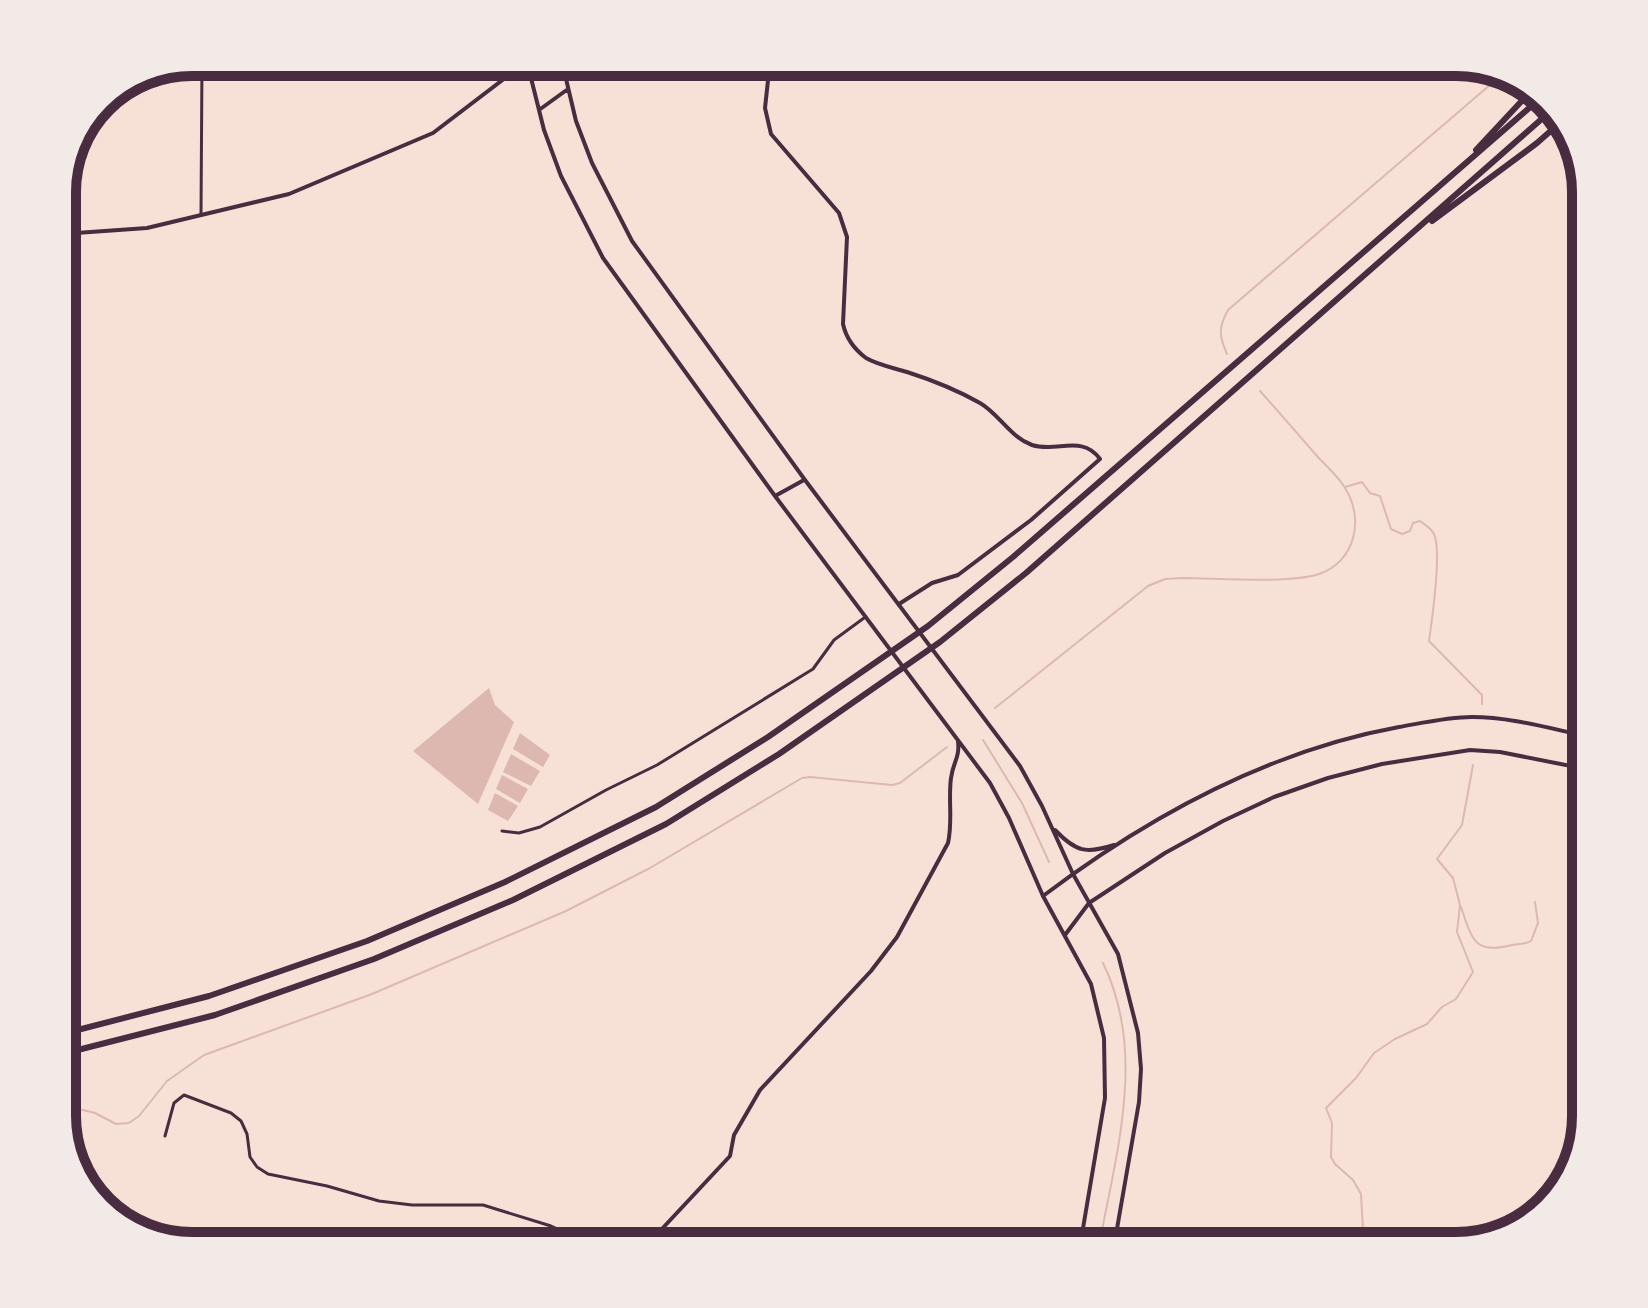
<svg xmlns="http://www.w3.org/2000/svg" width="1648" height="1308" font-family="'DejaVu Sans',sans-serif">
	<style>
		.water { fill: #dcb8b0 }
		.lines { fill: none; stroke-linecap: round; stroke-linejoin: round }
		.stream { stroke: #dcb8b0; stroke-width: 2 }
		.minor { stroke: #4a2c40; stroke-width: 3 }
		.tertiary { stroke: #4a2c40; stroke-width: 4 }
		.motorway { stroke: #4a2c40; stroke-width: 6 }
		.rim { fill: none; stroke: #4a2c40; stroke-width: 10 }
	</style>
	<rect width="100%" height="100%" fill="#f7e1d7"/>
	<path class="water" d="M 489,688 L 495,705 L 514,722 L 478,804 L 413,751 Z
		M 520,733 L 550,755 L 543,767 L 513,749 Z
		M 511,754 L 540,771 L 531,786 L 503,772 Z
		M 502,775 L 528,789 L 520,803 L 496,789 Z
		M 495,793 L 518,806 L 508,821 L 488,810 Z"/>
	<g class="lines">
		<path class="stream" d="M 1227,354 C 1219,336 1218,328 1228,310 L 1498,78
			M 1345,487 L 1362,482 L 1370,493 L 1380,496 L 1391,529 L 1402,534 L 1410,531 L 1413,523 L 1420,521 C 1425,525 1431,528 1434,534 C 1442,551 1432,620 1429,641 L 1482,695 L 1482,704
			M 995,708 L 1148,586 L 1165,579 L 1183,578 C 1217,578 1289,584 1319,574 C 1355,562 1365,519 1345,488 C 1338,476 1326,466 1317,456 C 1298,434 1279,412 1260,391
			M 983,740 L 1022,803 L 1049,862
			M 1461,907 C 1472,939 1474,955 1512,945 C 1520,943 1524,945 1531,941 L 1538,923 L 1535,902
			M 62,1113 L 79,1109 L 95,1113 L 116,1124 L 129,1123 L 139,1116 L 167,1081 L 204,1055 L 372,994 L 566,911 L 650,868 L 802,778 L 810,777 L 892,785 L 900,783 L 947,747
			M 1099,1246 C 1116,1153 1147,1053 1103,963
			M 1359,1246 L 1363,1230 L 1361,1194 L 1353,1180 L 1335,1164 L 1331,1157 L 1332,1123 L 1326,1108 L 1356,1078 L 1374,1053 L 1395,1039 L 1427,1024 L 1442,1007 L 1456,999 L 1473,972 L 1457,932 L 1460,905 L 1453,878 L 1437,859 L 1462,825 L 1473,765"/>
		<path class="minor" d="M 201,214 L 202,62
			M 502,831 L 519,833 L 540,827 L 606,790 L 657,765 L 813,669 L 834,640 L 864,618
			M 165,1136 L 174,1103 L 184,1095 L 231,1113 L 241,1121 L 247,1134 L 250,1157 L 257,1167 L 268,1174 L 327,1186 L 379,1201 L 412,1205 L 483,1205 L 551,1226 L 595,1246"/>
		<path class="tertiary" d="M 527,62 L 544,130 L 561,176 L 603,258 L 775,496 L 990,783 L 1009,818 L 1043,896 L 1091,984 L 1104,1038 L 1105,1098 L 1080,1246
			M 562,62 L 576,121 L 592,163 L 632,241 L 805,480 L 1020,766 L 1042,806 L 1073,874 L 1118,954 L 1138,1033 L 1141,1069 L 1139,1102 L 1114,1246
			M 770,62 L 765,108 L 771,134 L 839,213 L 847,237 L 843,324 C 846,338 854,349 866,358 C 878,365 894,368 907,372 C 932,380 957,390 980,403 C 999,414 1010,437 1032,445 C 1057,453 1082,434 1100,459 L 1031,520 L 958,575 L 932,583 L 899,604
			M 539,110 L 568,89
			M 62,234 L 147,228 L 289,194 L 433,133 L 526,62
			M 775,496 L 804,480
			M 1055,830 C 1076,852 1086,854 1114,845
			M 1043,896 C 1149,816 1267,751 1399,727 C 1422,723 1448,717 1472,717 C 1510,717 1548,728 1586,736
			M 1065,935 L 1089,903 L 1165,853 L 1223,821 L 1274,797 L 1328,778 L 1382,764 L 1470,750 L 1500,752 L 1586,769
			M 646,1246 L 730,1156 L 734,1135 L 760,1090 L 871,971 L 897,937 L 948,843 C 953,821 948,800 951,778 C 953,762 960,758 958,741"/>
		<path class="motorway" d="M 1476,150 L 1532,90
			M 1432,221 L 1537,143 L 1562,121
			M 62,1034 L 209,996 L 367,941 L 505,882 L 656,807 L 768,737 L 928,626 L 1013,557 L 1543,96
			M 62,1054 L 215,1015 L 374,959 L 513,900 L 666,824 L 779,754 L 881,683 L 940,642 L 1026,573 L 1553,109"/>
	</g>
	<path d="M0 0H1648V1308H0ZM192 76H1456A116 116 0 0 1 1572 192V1116A116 116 0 0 1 1456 1232H192A116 116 0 0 1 76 1116V192A116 116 0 0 1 192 76Z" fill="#f1eae7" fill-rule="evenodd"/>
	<path class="rim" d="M192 76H1456A116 116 0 0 1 1572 192V1116A116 116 0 0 1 1456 1232H192A116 116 0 0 1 76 1116V192A116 116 0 0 1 192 76Z"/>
</svg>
